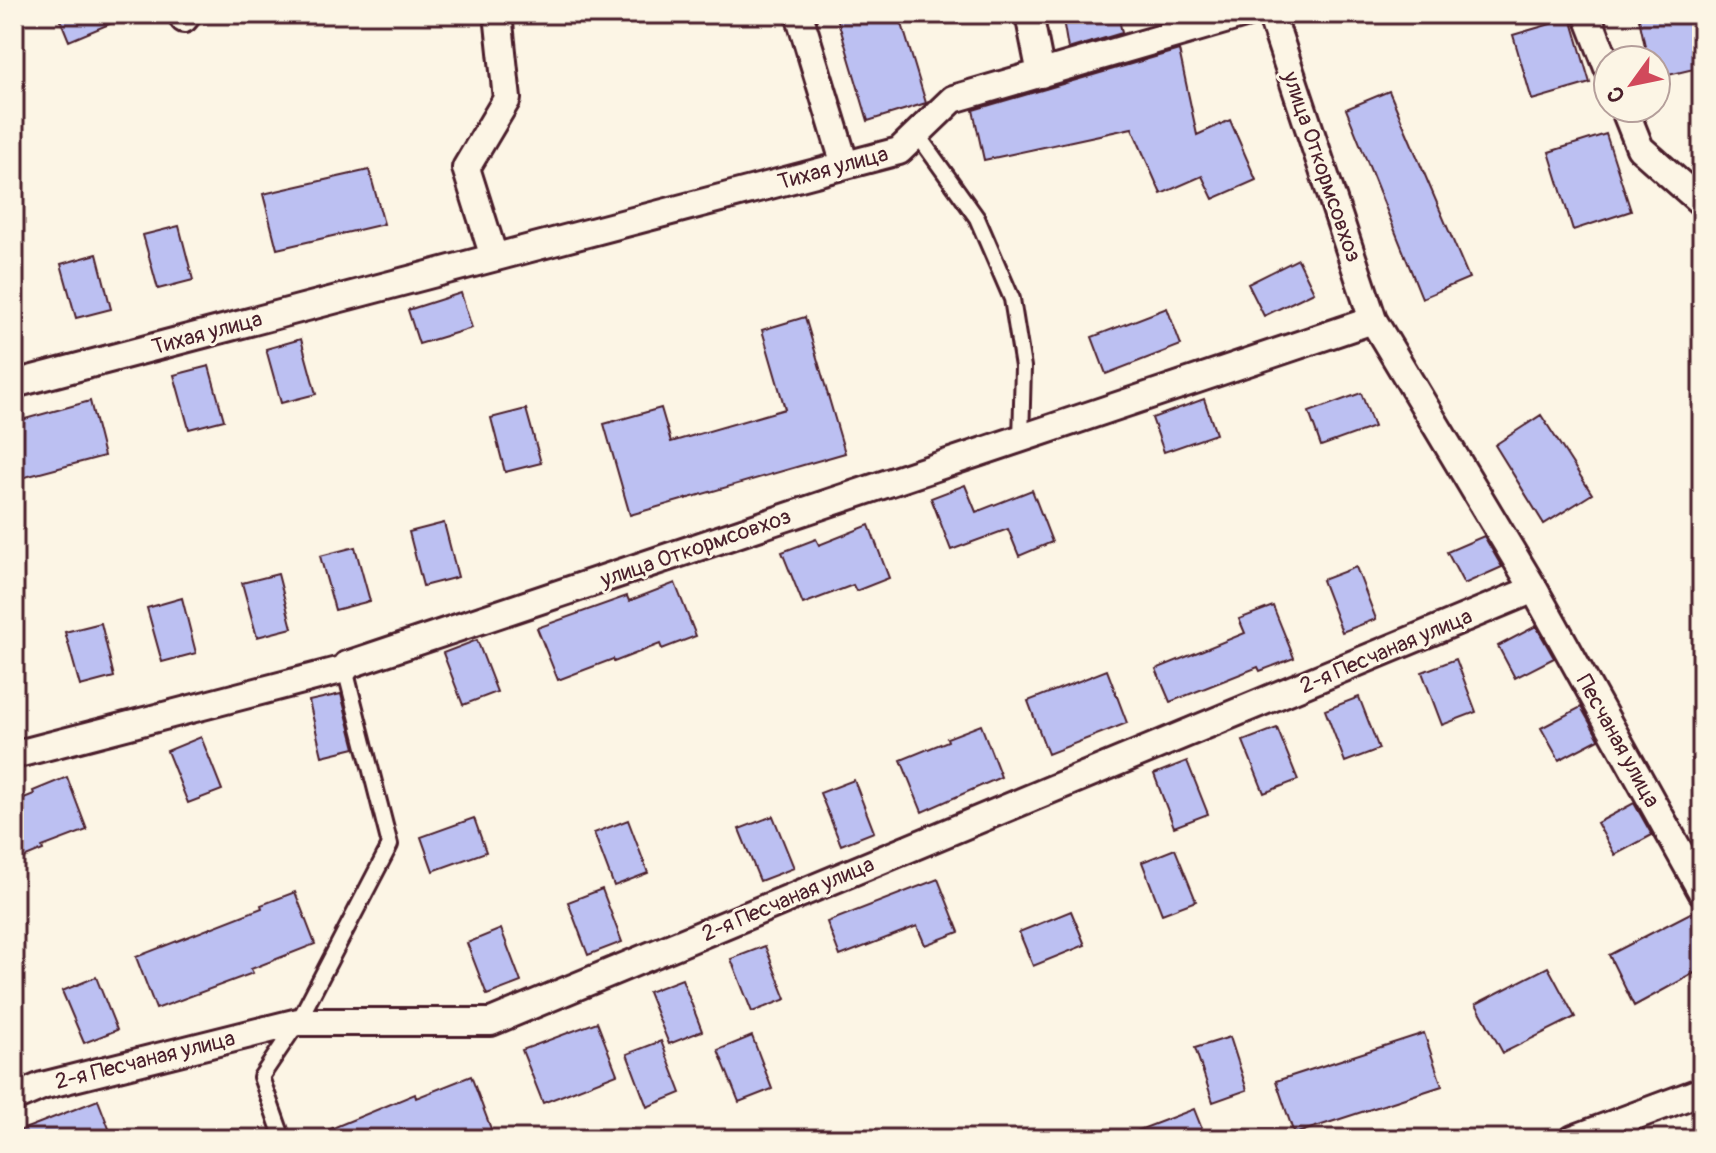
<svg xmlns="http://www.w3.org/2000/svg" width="1716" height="1153" font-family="Pangolin,sans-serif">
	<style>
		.building { fill: #bcc0f2; stroke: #4a1f2b; stroke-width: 2 }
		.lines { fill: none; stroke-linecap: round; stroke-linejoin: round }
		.lane-casing { stroke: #4a1f2b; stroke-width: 20 }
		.street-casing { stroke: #4a1f2b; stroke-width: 32 }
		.lane { stroke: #fcf5e5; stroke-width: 14 }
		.street { stroke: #fcf5e5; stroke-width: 26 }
		.labels { text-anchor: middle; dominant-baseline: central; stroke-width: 6; stroke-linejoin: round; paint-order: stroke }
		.street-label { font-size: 22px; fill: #4a1f2b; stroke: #fcf5e5 }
	</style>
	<rect width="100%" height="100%" fill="#fcf5e5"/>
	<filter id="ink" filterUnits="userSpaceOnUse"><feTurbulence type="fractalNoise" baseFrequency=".0125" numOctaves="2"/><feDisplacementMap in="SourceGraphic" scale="16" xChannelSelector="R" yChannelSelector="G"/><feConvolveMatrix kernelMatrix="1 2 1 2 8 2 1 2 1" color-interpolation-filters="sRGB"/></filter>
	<g filter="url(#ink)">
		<path class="building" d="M 58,14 L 133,14 L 69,41 Z
			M 836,14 L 899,14 L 926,103 L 868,121 Z
			M 1062,14 L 1118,14 L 1122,33 L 1068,49 Z
			M 1638,14 L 1696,14 L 1702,41 L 1702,67 L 1656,78 L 1656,60 L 1648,60 Z
			M 1571,18 L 1590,83 L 1532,100 L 1513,35 Z
			M 1179,50 L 1197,135 L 1230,120 L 1256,180 L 1213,199 L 1202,176 L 1161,194 L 1132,128 L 984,160 L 973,110 Z
			M 1389,91 L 1469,278 L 1422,298 L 1346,109 Z
			M 1606,134 L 1631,211 L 1573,230 L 1549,152 Z
			M 369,170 L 384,224 L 277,249 L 263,194 Z
			M 179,226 L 193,280 L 158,289 L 143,235 Z
			M 97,254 L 111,309 L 76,318 L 61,264 Z
			M 1298,259 L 1314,292 L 1264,316 L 1248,284 Z
			M 461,293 L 472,328 L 419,344 L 408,310 Z
			M 1167,308 L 1181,345 L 1106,374 L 1092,337 Z
			M 805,317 L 845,453 L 630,515 L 604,424 L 661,408 L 671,442 L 785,409 L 762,330 Z
			M 301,339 L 316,394 L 281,403 L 266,349 Z
			M 209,366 L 224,420 L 189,429 L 174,375 Z
			M 1361,393 L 1374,427 L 1321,446 L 1309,412 Z
			M 1204,399 L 1216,434 L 1164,452 L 1152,418 Z
			M 90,401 L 104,456 L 14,480 L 14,422 Z
			M 526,409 L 541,463 L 505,472 L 491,418 Z
			M 1541,415 L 1592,494 L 1544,524 L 1495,445 Z
			M 965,485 L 976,512 L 1032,490 L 1052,542 L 1019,556 L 1008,529 L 951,550 L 931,498 Z
			M 444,523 L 458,577 L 423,586 L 409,532 Z
			M 869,525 L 889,578 L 856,591 L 853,585 L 803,604 L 782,552 L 816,539 L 819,545 Z
			M 1484,536 L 1502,567 L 1464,584 L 1447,552 Z
			M 355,547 L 370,601 L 335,610 L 320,556 Z
			M 1356,567 L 1376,619 L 1342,632 L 1322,580 Z
			M 278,574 L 292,628 L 257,637 L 242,583 Z
			M 675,583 L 696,636 L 662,649 L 660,644 L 614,662 L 613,659 L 558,680 L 537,628 L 627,596 L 629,601 Z
			M 182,598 L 196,653 L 162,662 L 147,608 Z
			M 1273,606 L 1294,658 L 1260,671 L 1258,667 L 1170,702 L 1156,669 L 1245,633 L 1239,619 Z
			M 101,623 L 114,677 L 80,686 L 65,632 Z
			M 1536,626 L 1554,658 L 1515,678 L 1498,646 Z
			M 477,640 L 497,692 L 463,705 L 443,653 Z
			M 1456,659 L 1476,712 L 1442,725 L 1422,672 Z
			M 1107,670 L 1127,723 L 1048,754 L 1028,701 Z
			M 341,694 L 355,748 L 322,756 L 309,701 Z
			M 1359,697 L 1379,749 L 1345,762 L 1325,710 Z
			M 1581,707 L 1599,739 L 1559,760 L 1541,728 Z
			M 981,725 L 1001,777 L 922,812 L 901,760 L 948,741 L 947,738 Z
			M 1277,728 L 1298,780 L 1264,793 L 1243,741 Z
			M 201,737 L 222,790 L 188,803 L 167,751 Z
			M 1187,761 L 1208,814 L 1174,827 L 1154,774 Z
			M 67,777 L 87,830 L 42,847 L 43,850 L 14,862 L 14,802 L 34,794 L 33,791 Z
			M 854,780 L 874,832 L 841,845 L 820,793 Z
			M 1634,803 L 1652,835 L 1615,855 L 1597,823 Z
			M 773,816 L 794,868 L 760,881 L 739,829 Z
			M 474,818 L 486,852 L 433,871 L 421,837 Z
			M 628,820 L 648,873 L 614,886 L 594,833 Z
			M 1175,849 L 1196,901 L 1162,914 L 1142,862 Z
			M 938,879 L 959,932 L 925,945 L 917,926 L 840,956 L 827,922 Z
			M 602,889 L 622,942 L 588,955 L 568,902 Z
			M 295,892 L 315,944 L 251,969 L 253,973 L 156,1009 L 136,957 L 262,908 L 261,905 Z
			M 1700,908 L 1702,908 L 1702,969 L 1634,1006 L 1609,955 Z
			M 1071,911 L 1085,945 L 1033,966 L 1019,932 Z
			M 501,929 L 521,982 L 487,995 L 467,943 Z
			M 765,946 L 786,999 L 752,1012 L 731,959 Z
			M 1548,967 L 1575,1017 L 1503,1053 L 1476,1004 Z
			M 96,977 L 117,1030 L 84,1043 L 62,991 Z
			M 682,979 L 702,1031 L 669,1044 L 648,992 Z
			M 597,1022 L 617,1074 L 543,1103 L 522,1050 Z
			M 1424,1033 L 1442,1086 L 1294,1134 L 1276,1081 Z
			M 752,1036 L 772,1089 L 739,1102 L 718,1050 Z
			M 1230,1037 L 1247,1090 L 1213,1102 L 1195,1048 Z
			M 661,1041 L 681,1093 L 647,1107 L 627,1054 Z
			M 471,1076 L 491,1129 L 465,1139 L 306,1139 L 415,1094 L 416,1098 Z
			M 98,1100 L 113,1139 L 14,1139 L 14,1133 Z
			M 1194,1109 L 1206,1139 L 1121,1139 L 1121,1137 Z"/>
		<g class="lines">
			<g class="lane-casing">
				<path id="lane" d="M 917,134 L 977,218 L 1012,299 L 1023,367 L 1021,439
					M 283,1139 L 261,1077 L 298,1022 L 390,845 L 345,669"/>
			</g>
			<g class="street-casing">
				<path id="street" d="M 799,14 L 845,165
					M 1029,14 L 1041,74
					M 1271,14 L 1373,320 L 1534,589 L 1702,892
					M 1587,14 L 1608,68
					M 184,19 L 188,14
					M 1624,108 L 1640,148 L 1702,203
					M 494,257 L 466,168 L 507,99 L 498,14
					M 14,384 L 899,151 L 953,99 L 1245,14
					M 14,755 L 345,669 L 347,665 L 1373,320
					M 14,1098 L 42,1086 L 298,1022 L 491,1022 L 1534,589
					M 1573,1139 L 1702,1091"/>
			</g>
			<use href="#lane" class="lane"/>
			<use href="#street" class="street"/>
		</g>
	</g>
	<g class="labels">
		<g class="street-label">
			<text transform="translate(1322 167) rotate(71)">улица Откормсовхоз</text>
			<text transform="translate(833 168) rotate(-15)">Тихая улица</text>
			<text transform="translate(207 333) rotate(-15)">Тихая улица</text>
			<text transform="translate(696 548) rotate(-19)">улица Откормсовхоз</text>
			<text transform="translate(1386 651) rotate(-23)">2-я Песчаная улица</text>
			<text transform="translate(1618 741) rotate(61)">Песчаная улица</text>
			<text transform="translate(788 899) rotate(-23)">2-я Песчаная улица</text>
			<text transform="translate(145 1060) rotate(-14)">2-я Песчаная улица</text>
		</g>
	</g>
	<rect width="1716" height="1153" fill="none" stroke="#fcf5e5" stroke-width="48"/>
	<rect x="24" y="24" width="1668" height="1105" fill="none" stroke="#4a1f2b" stroke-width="3" filter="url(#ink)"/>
	<g transform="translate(1632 84) rotate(237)"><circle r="38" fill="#fcf5e5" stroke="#b59f9b" stroke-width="2"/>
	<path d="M0-6L14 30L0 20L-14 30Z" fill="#d1495b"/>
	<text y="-12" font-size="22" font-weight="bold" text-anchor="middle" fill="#4a1f2b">С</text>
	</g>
</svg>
